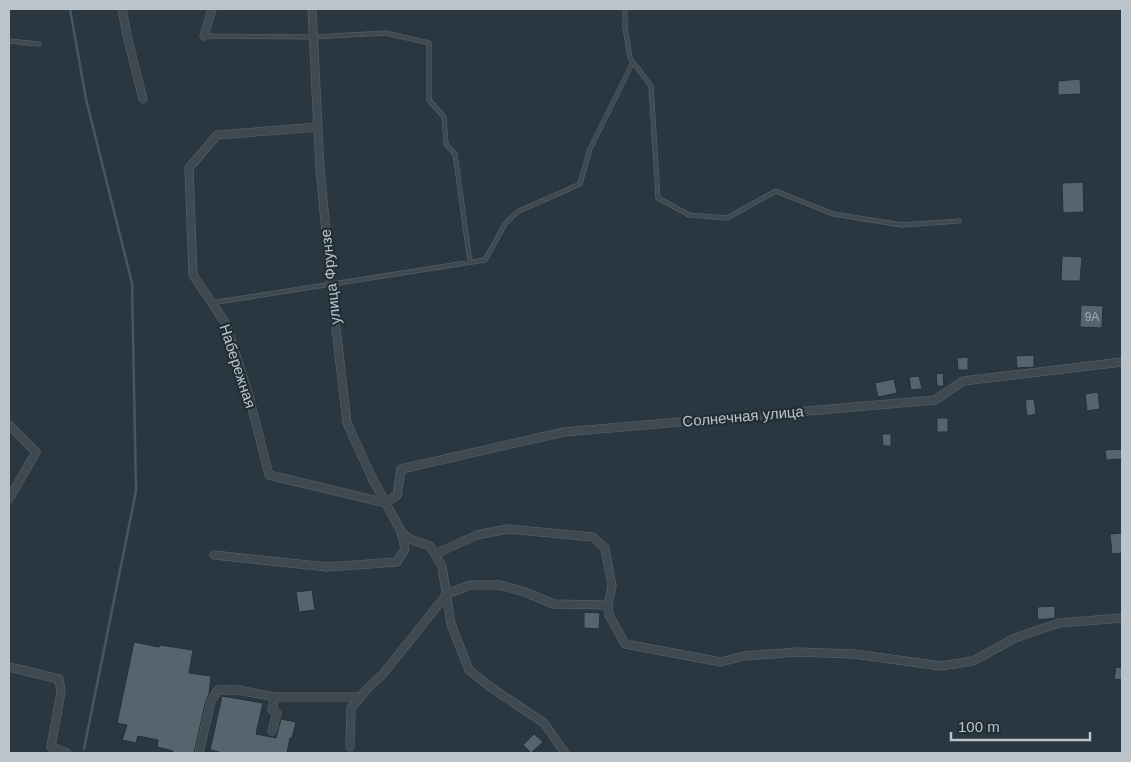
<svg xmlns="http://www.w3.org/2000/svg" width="1131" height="762" font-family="Arial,sans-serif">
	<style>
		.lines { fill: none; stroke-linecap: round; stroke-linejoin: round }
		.stream { stroke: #415868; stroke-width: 2.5 }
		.building { fill: #55646d; stroke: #243038 }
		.lane-casing { stroke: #5c666e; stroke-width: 5 }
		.street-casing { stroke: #5c666e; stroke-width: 9 }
		.lane { stroke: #3e4951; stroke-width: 4 }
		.street { stroke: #3e4951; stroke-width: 8 }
		.labels { text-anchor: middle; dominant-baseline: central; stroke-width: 4.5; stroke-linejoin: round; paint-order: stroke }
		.number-label { font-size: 12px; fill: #a2abb4 }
		.street-label { font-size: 15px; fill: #bbc3cb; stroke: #222e36 }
	</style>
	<rect width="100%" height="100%" fill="#2a3741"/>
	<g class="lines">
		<path class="stream" d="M 70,9 L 86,99 L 132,283 L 136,491 L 84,749"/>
	</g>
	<path class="building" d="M 1080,79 L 1081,94 L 1058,95 L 1058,81 Z
		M 1083,182 L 1084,212 L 1063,213 L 1062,183 Z
		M 1062,256 L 1082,257 L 1080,281 L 1061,281 Z
		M 1081,305 L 1103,306 L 1102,328 L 1080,327 Z
		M 1034,355 L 1034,367 L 1017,368 L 1016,356 Z
		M 968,357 L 968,370 L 958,370 L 957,358 Z
		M 943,373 L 944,386 L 937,386 L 936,374 Z
		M 919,376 L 922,389 L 911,390 L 909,377 Z
		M 894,379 L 897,393 L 878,397 L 875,383 Z
		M 1098,392 L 1100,409 L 1087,411 L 1085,394 Z
		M 1034,399 L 1036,414 L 1027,416 L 1025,400 Z
		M 937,418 L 948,418 L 948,432 L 937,432 Z
		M 882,434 L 891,434 L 891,446 L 883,446 Z
		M 1122,449 L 1122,459 L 1106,460 L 1105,450 Z
		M 1122,533 L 1122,553 L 1112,554 L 1110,534 Z
		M 312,590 L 315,610 L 299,612 L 296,592 Z
		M 1055,606 L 1055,618 L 1038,620 L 1037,607 Z
		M 584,612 L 600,613 L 599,629 L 584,628 Z
		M 134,642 L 159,647 L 160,645 L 193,650 L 189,673 L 211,676 L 209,694 L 206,700 L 194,753 L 172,753 L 173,751 L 157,747 L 158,740 L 138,736 L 136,743 L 122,740 L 127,725 L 117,723 Z
		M 1116,667 L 1122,668 L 1122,680 L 1114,679 Z
		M 222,696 L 263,703 L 256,734 L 276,738 L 281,719 L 296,722 L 292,738 L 290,738 L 287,753 L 223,753 L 210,750 Z
		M 534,734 L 543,742 L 531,753 L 523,745 Z"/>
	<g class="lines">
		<g class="lane-casing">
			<path id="lane" d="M 625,9 L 625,27 L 630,58 L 651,86 L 658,198 L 689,215 L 727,218 L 776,191 L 833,214 L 902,225 L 959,221
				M 204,36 L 313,37 L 386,33 L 429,43 L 429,100 L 444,117 L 446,144 L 455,154 L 470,262
				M 9,41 L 39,44
				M 211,303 L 485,260 L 505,224 L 517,212 L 580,184 L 590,149 L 633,62"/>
		</g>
		<g class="street-casing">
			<path id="street" d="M 122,9 L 128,40 L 143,99
				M 204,36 L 212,9
				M 318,127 L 217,135 L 189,168 L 193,275 L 226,324 L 249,396 L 269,475 L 386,503 L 397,495 L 401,469 L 564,432 L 935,400 L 963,381 L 1122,362
				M 9,425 L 36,452 L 9,499
				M 401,531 L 410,539 L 430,546 L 442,566 L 451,624 L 469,670 L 489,686 L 544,723 L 565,753
				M 214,555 L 327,567 L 397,562 L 405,549 L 401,531 L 372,478 L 347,423 L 332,293 L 320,169 L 312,9
				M 608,605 L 609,615 L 625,644 L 721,662 L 744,656 L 797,652 L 854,654 L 941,666 L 973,661 L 1015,638 L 1059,623 L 1122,618
				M 9,667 L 59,679 L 61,692 L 51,747 L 67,753
				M 272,731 L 277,713 L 272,710 L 275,697
				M 350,747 L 351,708 L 368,688 L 383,674 L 447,594 L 470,585 L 500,585 L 525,592 L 553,604 L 608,605 L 612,586 L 605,548 L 593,537 L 507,529 L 477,535 L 435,554
				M 199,753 L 211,701 L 218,690 L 238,690 L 275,697 L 360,697"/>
		</g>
		<use href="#lane" class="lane"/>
		<use href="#street" class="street"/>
	</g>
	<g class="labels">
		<g class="number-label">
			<text x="1092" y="317">9А</text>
		</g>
		<g class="street-label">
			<text transform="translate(330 277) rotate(-96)">улица Фрунзе</text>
			<text transform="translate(238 366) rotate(72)">Набережная</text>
			<text transform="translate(743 416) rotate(-5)">Солнечная улица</text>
		</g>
	</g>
	<rect width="1131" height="762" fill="none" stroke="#bbc3cb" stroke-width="20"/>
	<path d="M951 732v8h139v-8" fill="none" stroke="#bbc3cb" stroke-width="2.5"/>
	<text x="958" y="732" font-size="15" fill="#bbc3cb" stroke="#222e36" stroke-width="4" paint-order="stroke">100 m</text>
</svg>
